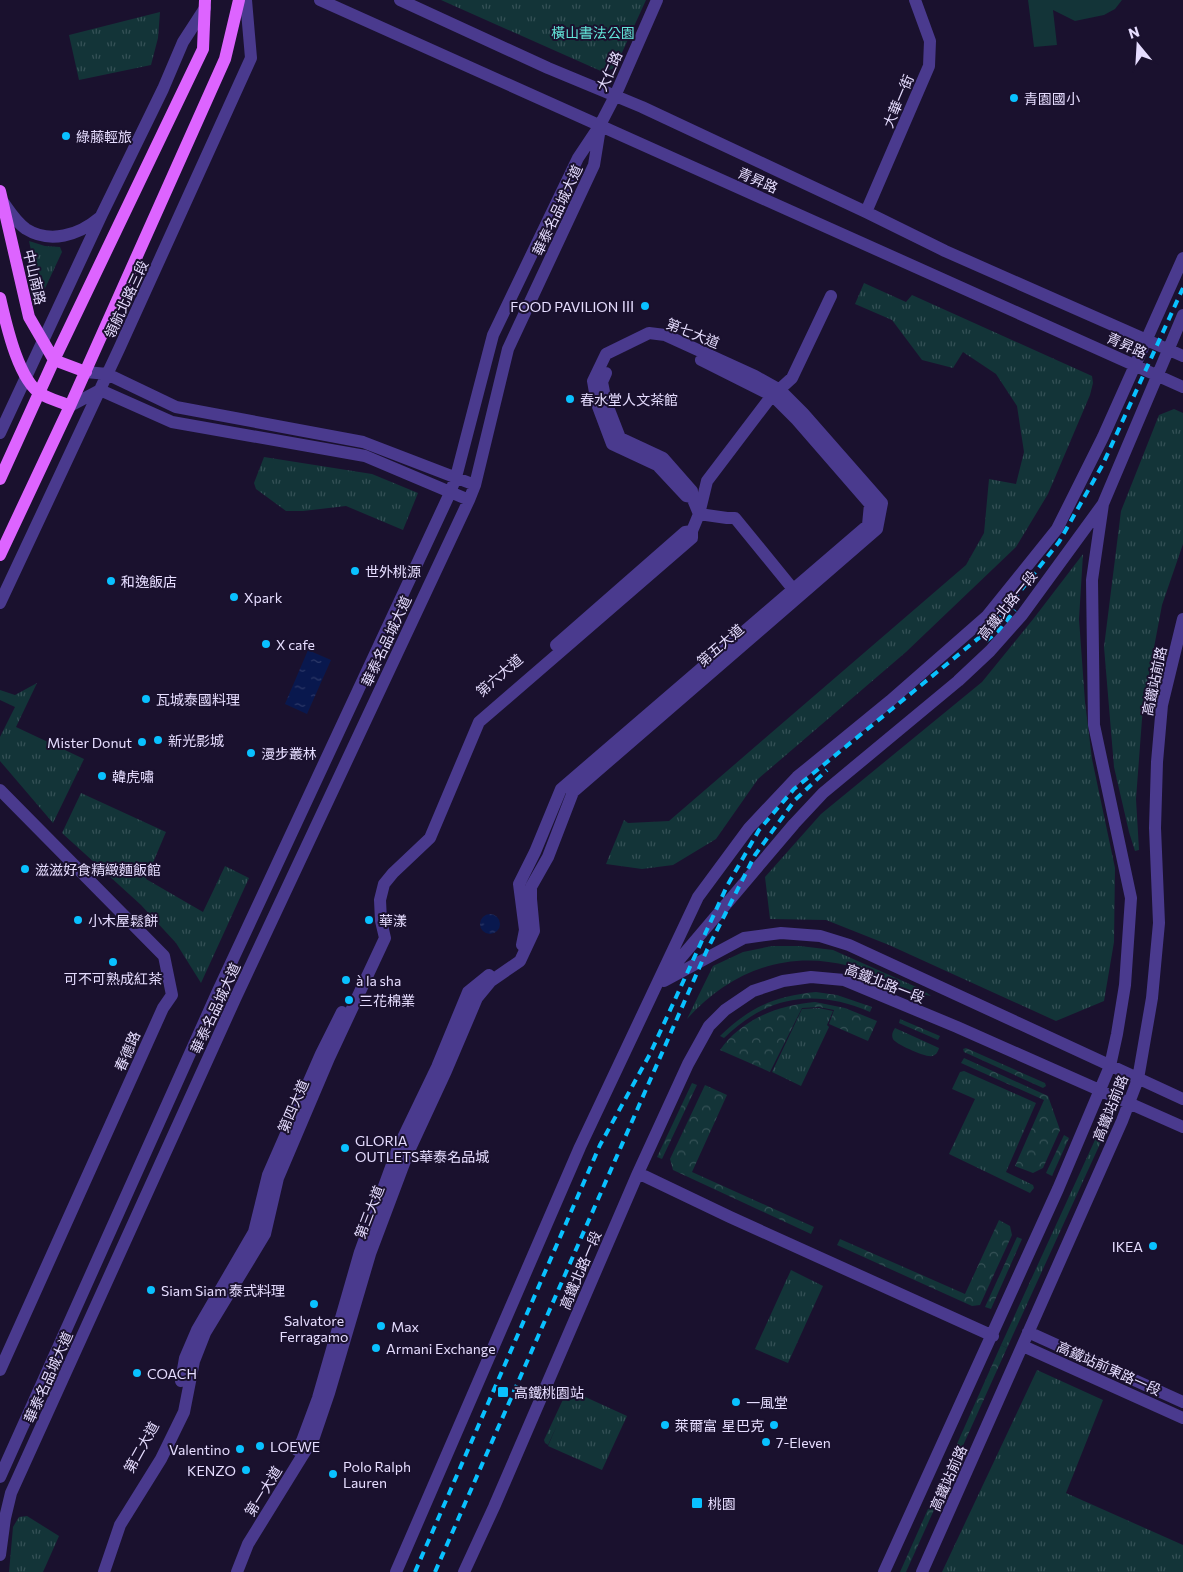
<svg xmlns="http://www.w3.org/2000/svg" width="1183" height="1572" font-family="Commissioner,'Noto Sans TC',sans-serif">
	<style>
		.grass { fill: url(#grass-tufts) }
		.forest { fill: url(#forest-crowns) }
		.pitch { fill: #133438 }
		.water { fill: url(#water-ripples) }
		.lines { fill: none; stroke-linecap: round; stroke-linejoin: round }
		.minor { stroke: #4a3a8e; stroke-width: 12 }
		.major { stroke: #dd64ff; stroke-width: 12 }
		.rail { stroke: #09c1ff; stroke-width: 4; stroke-dasharray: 8 6; stroke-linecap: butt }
		.poi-dot { fill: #09c1ff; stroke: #1a112e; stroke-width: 2 }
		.labels { text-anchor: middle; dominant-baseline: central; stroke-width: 4; stroke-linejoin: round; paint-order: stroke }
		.park-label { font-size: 14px; fill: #63e6d9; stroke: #1a112e }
		.street-label { font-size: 14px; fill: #e6ddff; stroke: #1a112e }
		.poi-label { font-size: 14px; fill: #e6ddff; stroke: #1a112e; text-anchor: start }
	</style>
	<defs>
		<pattern id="grass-tufts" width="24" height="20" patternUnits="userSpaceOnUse" patternTransform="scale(1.25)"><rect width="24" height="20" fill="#133438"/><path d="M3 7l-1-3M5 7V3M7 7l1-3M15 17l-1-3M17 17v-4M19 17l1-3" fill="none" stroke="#355156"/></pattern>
		<pattern id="forest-crowns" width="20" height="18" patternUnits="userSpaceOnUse" patternTransform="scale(1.25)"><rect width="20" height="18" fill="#133438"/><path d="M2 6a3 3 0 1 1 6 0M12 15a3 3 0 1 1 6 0" fill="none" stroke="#355156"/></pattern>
		<pattern id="water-ripples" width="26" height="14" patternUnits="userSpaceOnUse" patternTransform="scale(1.25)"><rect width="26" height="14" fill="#09184e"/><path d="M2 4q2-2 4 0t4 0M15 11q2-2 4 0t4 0" fill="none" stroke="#2d3969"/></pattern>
	</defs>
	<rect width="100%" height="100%" fill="#1a112e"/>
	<path class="grass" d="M 441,0 L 646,0 L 615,68 L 603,72 Z
		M 160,12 L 158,38 L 151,65 L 79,80 L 69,35 Z
		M 29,241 L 45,246 L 60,247 L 62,252 L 41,297 Z
		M 864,283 L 906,302 L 912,295 L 1092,376 L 1093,383 L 1090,395 L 1048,494 L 1016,547 L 906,652 L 758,779 L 716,839 L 673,865 L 642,869 L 606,864 L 624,820 L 628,823 L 669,821 L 966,565 L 984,533 L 989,479 L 1016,484 L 1024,452 L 1017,406 L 996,374 L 963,352 L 953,368 L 922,360 L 892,320 L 855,304 Z
		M 1174,409 L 1183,413 L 1183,544 L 1162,605 L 1143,706 L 1136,799 L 1139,850 L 1135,851 L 1129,832 L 1114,767 L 1104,647 L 1121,511 L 1159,415 Z
		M 264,457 L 372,474 L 418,493 L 403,530 L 346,506 L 303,511 L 286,511 L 256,489 L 254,483 Z
		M 1083,554 L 1079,619 L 1085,702 L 1092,759 L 1115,868 L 1114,942 L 1104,1001 L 1056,1021 L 889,945 L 826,920 L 770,919 L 765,877 L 821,814 L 982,682 L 1034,618 Z
		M 37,683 L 16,727 L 84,759 L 53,823 L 0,761 L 0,737 L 15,707 L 0,700 L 0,690 L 15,695 Z
		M 81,793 L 166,832 L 146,879 L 203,912 L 225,866 L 249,878 L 201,983 L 176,943 L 141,905 L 62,833 Z
		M 772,946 L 800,946 L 833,950 L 923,990 L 931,996 C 921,994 911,992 901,989 C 883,983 867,971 849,966 C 787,949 729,972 687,1019 L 713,966 L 743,952 Z
		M 819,1008 L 833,1011 L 827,1025 L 829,1027 L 801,1086 L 772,1072 L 802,1009 Z
		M 895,1028 L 939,1048 C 938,1052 936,1055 932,1056 C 927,1058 895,1044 893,1039 C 891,1035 893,1031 895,1028 Z
		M 964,1071 L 1036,1103 L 1006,1172 L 1033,1185 L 1034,1188 L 1030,1193 L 949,1154 L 975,1099 L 952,1089 L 960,1072 Z
		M 1105,1118 L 1111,1119 L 1110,1122 L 1007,1348 L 1001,1345 Z
		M 791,1270 L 823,1286 L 788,1363 L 755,1349 Z
		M 1037,1370 L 1103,1400 L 1066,1493 L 1183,1545 L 1183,1572 L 942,1572 Z
		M 570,1390 L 627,1416 L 602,1470 L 548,1446 L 557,1425 L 548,1445 L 545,1443 L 544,1440 L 567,1391 Z
		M 27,1516 L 59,1536 L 43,1572 L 9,1572 L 13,1527 L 19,1517 Z"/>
	<path class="forest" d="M 816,992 L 837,995 L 872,1007 L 870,1012 C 814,988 767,996 724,1038 L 720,1036 C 750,1007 775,996 816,992 Z
		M 815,1002 L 845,1008 L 877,1021 L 868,1041 L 829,1024 L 834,1010 L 819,1007 L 802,1008 L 770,1072 L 720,1050 C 742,1019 778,1005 815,1002 Z
		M 900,1019 L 940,1036 L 938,1040 L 899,1023 Z
		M 966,1048 L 1045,1083 L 1046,1086 L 1043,1088 L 964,1052 L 963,1049 Z
		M 964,1058 L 1048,1096 L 1060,1130 L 1043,1168 L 1033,1173 L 1015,1166 L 1044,1100 L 961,1063 Z
		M 692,1083 L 697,1085 L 662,1159 L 657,1157 Z
		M 705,1085 L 727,1095 L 692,1172 L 814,1227 L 811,1234 L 673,1170 L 670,1159 Z
		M 1064,1135 L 1069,1138 L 1052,1176 L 1046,1173 Z
		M 999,1220 L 1010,1226 L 1012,1235 L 980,1305 L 972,1306 L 837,1245 L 840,1239 L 965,1294 Z
		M 1017,1237 L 1022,1239 L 991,1309 L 985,1307 Z
		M 1001,1345 L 1007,1348 L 906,1572 L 900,1572 Z"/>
	<path class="pitch" d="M 1028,0 L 1122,0 L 1115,9 L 1104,15 L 1075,21 L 1053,10 L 1057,45 L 1034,47 Z"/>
	<path class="water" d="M 308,650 L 331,660 L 307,714 L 285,704 Z
		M480 924a10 10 0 1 1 20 0a10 10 0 1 1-20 0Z"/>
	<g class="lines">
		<path class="minor" d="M 320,0 L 1183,387
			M 400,0 L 548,68 L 642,107 L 866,212 L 945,251 L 1183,356
			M 3,202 C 10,212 16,222 26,229 C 50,244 79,235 99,218
			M 866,212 L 929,66 L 930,41 L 915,0
			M 86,372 L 107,374 L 176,407 L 363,442 L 475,485
			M 606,373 L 602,382 L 606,402 L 620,438 L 663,458 L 692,491 L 692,497 L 699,514
			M 100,390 L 172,422 L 365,456 L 469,500
			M 70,406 L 100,390
			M 0,433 L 102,214 L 163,89 L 183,42 L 205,8
			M 699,514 L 727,518 L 735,518 L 797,594
			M 0,603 L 119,349 L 251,58 L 246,0
			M 556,645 L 685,532 L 692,531
			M 0,790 L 164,956 L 172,995 L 163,1008 L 0,1370
			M 522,945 L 525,930 L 519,884 L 535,852 L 561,789 L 868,525 L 870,504 L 797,420 L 773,396 L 701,360
			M 667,974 L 794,824 L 823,793 L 958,681 L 990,651 L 1022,615 L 1103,504 L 1183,315
			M 664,981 L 744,938 L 781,933 L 820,936 L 849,945 L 1183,1099
			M 638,1173 L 730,1217 L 993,1336
			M 1028,1332 L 1183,1402
			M 1023,1346 L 1183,1418
			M 181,1381 L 185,1358 L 197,1330 L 254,1232 L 268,1175 L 321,1054 L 342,1012
			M 297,1450 L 302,1441 L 318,1398 L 360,1252 L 398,1148 L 437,1067 L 468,992 L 489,975
			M 0,1477 L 218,991 L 450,493 L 456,477 L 493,335 L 578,158 L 600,125 L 615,96 L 657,0
			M 0,1555 L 5,1518 L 11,1493 L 235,999 L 469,500 L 475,485 L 508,349 L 594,165 L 600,128
			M 104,1572 L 120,1525 L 161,1459 L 184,1412 L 194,1361 L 205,1333 L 265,1234 L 278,1178 L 329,1058 L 385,938 L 381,921 L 380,900 L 384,884 L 393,873 L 430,838 L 479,722 L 692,538 L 692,531 L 699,514 L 707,481 L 770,398 L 792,378 L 831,296
			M 237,1572 L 248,1544 L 314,1437 L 329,1393 L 370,1254 L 408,1153 L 446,1071 L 477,998 L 491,981 L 520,961 L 534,931 L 531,899 L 531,887 L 548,857 L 573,792 L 877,529 L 882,503 L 803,413 L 780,390 L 755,376 L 665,335 L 649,333 L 606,354 L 593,381 L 597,404 L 612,444 L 657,465 L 686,496 L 692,497
			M 396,1572 L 580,1147 L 698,897 L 749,828 L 797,777 L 890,701 L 987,616 L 1057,529 L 1103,437 L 1183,258
			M 464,1572 L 494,1507 L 638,1173 L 688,1064 L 709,1026 L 725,1010 L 753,991 L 783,981 L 811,977 L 844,980 L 957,1027 L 1183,1127
			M 884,1572 L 1058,1189 L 1110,1066 L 1117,1034 L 1125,985 L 1131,898 L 1094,725 L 1092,580 L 1103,504
			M 922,1572 L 1122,1121 L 1138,1079 L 1152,998 L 1159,923 L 1155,828 L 1157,762 L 1162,705 L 1183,619"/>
		<path class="major" d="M 0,191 L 29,317 L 54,360 L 86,372
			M 0,298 C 6,323 18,380 41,394 C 50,399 61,402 70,406
			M 0,479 L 54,360 L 203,49 L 205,0
			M 0,555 L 70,406 L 225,59 L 239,0"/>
		<path class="rail" d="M 986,641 L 998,631 L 1015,610
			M 415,1572 L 600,1145 L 650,1054 L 727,886 L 759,830 L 794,789 L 991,628 L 1059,542 L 1103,464 L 1183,288
			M 435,1572 L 707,950 L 755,855 L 795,800 L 827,770"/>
	</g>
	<g class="poi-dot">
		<circle cx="1014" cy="98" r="5"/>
		<circle cx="66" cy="136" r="5"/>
		<circle cx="645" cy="306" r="5"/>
		<circle cx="570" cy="399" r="5"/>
		<circle cx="355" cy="571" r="5"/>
		<circle cx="111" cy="581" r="5"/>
		<circle cx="234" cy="597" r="5"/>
		<circle cx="266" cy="644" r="5"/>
		<circle cx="146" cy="699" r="5"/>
		<circle cx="158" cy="740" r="5"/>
		<circle cx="142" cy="742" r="5"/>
		<circle cx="251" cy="753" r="5"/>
		<circle cx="102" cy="776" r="5"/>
		<circle cx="25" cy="869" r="5"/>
		<circle cx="78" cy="920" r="5"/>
		<circle cx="369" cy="920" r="5"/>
		<circle cx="113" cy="962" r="5"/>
		<circle cx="346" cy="980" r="5"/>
		<circle cx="349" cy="1000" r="5"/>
		<circle cx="345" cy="1148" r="5"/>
		<circle cx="1153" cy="1246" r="5"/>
		<circle cx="151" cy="1290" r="5"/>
		<circle cx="314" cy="1304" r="5"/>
		<circle cx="381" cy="1326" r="5"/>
		<circle cx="376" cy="1348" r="5"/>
		<circle cx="137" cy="1373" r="5"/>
		<rect x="497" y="1386" width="12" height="12" rx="2.5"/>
		<circle cx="736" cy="1402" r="5"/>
		<circle cx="665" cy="1425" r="5"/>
		<circle cx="774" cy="1425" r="5"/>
		<circle cx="766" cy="1442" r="5"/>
		<circle cx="260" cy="1446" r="5"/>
		<circle cx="240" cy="1449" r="5"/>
		<circle cx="246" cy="1470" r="5"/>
		<circle cx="333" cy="1474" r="5"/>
		<rect x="691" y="1497" width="12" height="12" rx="2.5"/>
	</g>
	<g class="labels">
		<g class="park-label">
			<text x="593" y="32">橫山書法公園</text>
		</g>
		<g class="street-label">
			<text transform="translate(609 71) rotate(-66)">大仁路</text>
			<text transform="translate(898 101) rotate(-67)">大華一街</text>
			<text transform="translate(758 180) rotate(24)">青昇路</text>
			<text transform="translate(557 210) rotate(-65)">華泰名品城大道</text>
			<text transform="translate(35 277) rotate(77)">中山南路</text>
			<text transform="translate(126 299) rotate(-65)">領航北路三段</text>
			<text transform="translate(693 333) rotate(22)">第七大道</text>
			<text transform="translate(1127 345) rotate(24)">青昇路</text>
			<text transform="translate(1007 605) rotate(-51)">高鐵北路一段</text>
			<text transform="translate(386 641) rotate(-65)">華泰名品城大道</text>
			<text transform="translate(720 645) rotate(-41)">第五大道</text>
			<text transform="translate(499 675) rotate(-41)">第六大道</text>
			<text transform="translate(1154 681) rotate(-78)">高鐵站前路</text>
			<text transform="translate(885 983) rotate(21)">高鐵北路一段</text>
			<text transform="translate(215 1008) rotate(-65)">華泰名品城大道</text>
			<text transform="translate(127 1051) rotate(-66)">春德路</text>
			<text transform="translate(293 1106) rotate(-67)">第四大道</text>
			<text transform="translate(1110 1108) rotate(-68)">高鐵站前路</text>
			<text transform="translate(369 1212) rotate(-69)">第三大道</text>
			<text transform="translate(580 1270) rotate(-67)">高鐵北路一段</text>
			<text transform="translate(1109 1368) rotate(24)">高鐵站前東路一段</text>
			<text transform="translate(48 1377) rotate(-66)">華泰名品城大道</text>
			<text transform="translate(141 1447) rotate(-61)">第二大道</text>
			<text transform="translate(948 1478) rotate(-66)">高鐵站前路</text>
			<text transform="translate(263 1491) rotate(-58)">第一大道</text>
		</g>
		<g class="poi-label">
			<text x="1024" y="98">青園國小</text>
			<text x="76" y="136">綠藤輕旅</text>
			<text x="635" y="306" text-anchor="end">FOOD PAVILION Ⅲ</text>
			<text x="580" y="399">春水堂人文茶館</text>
			<text x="365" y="571">世外桃源</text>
			<text x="121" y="581">和逸飯店</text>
			<text x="244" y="597">Xpark</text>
			<text x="276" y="644">X cafe</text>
			<text x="156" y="699">瓦城泰國料理</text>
			<text x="168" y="740">新光影城</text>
			<text x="132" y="742" text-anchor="end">Mister Donut</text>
			<text x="261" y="753">漫步叢林</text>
			<text x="112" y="776">韓虎嘯</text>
			<text x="35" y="869">滋滋好食精緻麵飯館</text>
			<text x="88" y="920">小木屋鬆餅</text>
			<text x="379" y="920">華漾</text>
			<text x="113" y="978" text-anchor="middle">可不可熟成紅茶</text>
			<text x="356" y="980">à la sha</text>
			<text x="359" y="1000">三花棉業</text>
			<text x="355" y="1140">GLORIA<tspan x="355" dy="16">OUTLETS華泰名品城</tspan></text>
			<text x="1143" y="1246" text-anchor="end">IKEA</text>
			<text x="161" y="1290">Siam Siam 泰式料理</text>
			<text x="314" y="1320" text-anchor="middle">Salvatore<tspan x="314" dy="16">Ferragamo</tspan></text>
			<text x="391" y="1326">Max</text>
			<text x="386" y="1348">Armani Exchange</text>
			<text x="147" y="1373">COACH</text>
			<text x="514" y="1392">高鐵桃園站</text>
			<text x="746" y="1402">一風堂</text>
			<text x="675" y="1425">萊爾富</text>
			<text x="764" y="1425" text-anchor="end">星巴克</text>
			<text x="776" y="1442">7-Eleven</text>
			<text x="270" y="1446">LOEWE</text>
			<text x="230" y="1449" text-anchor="end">Valentino</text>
			<text x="343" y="1466">Polo Ralph<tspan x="343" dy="16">Lauren</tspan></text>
			<text x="236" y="1470" text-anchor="end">KENZO</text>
			<text x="708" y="1503">桃園</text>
		</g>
	</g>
	<g transform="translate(1138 45) rotate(342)" stroke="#1a112e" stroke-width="4" paint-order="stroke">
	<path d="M0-4L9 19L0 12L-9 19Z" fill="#e6ddff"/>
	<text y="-8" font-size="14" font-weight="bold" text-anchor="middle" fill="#e6ddff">N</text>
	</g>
</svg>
